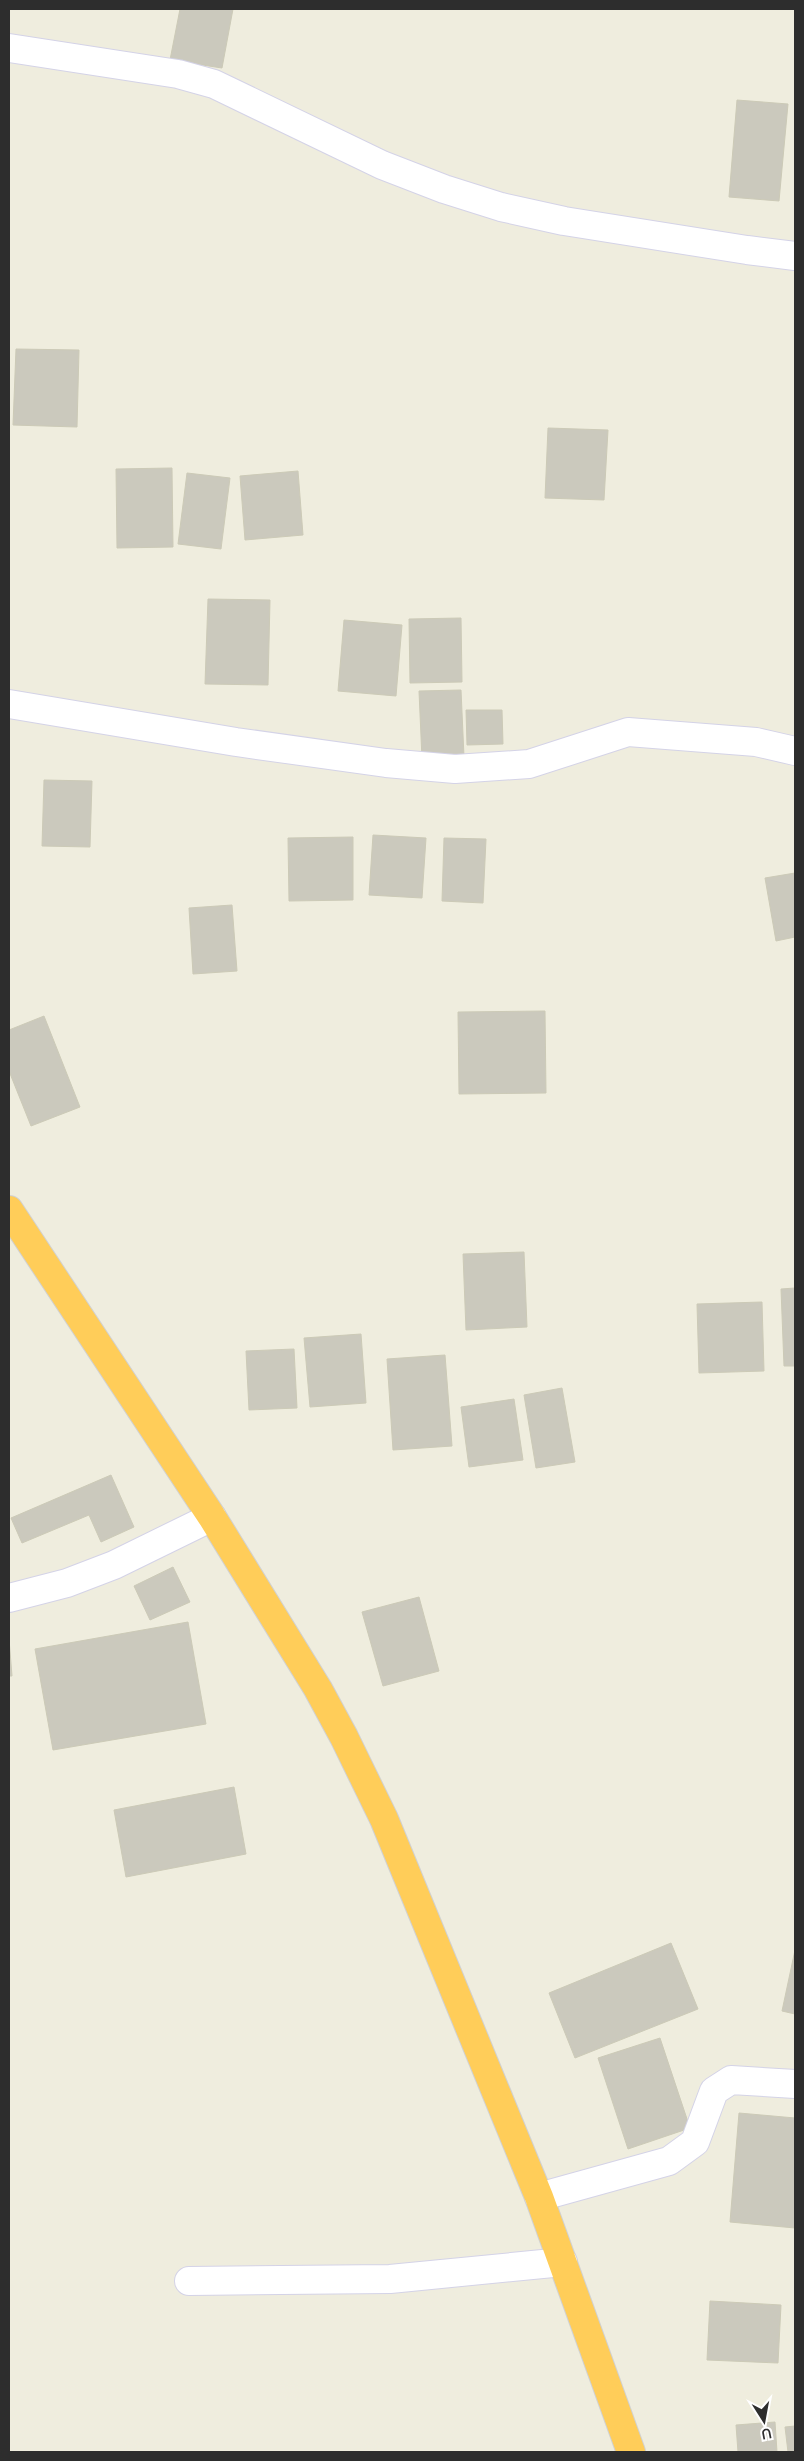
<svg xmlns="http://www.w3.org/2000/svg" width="804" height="2461" font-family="Manrope,sans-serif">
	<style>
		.building { fill: #cbc9bd; stroke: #cccab7 }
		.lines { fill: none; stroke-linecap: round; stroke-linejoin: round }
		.street-casing { stroke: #d4d3e7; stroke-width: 30 }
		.highway-casing { stroke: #d1d1d1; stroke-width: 30 }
		.street { stroke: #fff; stroke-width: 28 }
		.highway { stroke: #ffcd59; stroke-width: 28 }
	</style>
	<rect width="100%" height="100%" fill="#efedde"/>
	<path class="building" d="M 180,9 L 233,9 L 222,68 L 170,60 Z
		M 737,100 L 788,104 L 779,201 L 729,197 Z
		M 16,349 L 79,350 L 77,427 L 13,425 Z
		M 548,428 L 608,430 L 604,500 L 545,498 Z
		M 172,468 L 173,547 L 117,548 L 116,469 Z
		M 298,471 L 303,535 L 245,540 L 240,476 Z
		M 187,473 L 230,478 L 221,549 L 178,544 Z
		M 208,599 L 270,600 L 268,685 L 205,684 Z
		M 461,618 L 462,682 L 410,683 L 409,619 Z
		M 344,620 L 402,625 L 396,696 L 338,691 Z
		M 461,690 L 464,757 L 422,759 L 419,691 Z
		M 466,710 L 502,710 L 503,744 L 467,745 Z
		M 44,780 L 92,781 L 90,847 L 42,846 Z
		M 373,835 L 426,838 L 422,898 L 369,895 Z
		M 353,837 L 353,900 L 289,901 L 288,838 Z
		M 444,838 L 486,839 L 483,903 L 442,901 Z
		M 795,873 L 795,937 L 776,941 L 765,878 Z
		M 232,905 L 237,971 L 193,974 L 189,908 Z
		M 545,1011 L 546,1093 L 459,1094 L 458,1012 Z
		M 44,1016 L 80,1107 L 31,1126 L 9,1071 L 9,1030 Z
		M 524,1252 L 527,1327 L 466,1330 L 463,1254 Z
		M 795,1288 L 795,1366 L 784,1366 L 781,1289 Z
		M 762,1302 L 764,1371 L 699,1373 L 697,1304 Z
		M 361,1334 L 366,1403 L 310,1407 L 304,1338 Z
		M 294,1349 L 297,1408 L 249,1410 L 246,1351 Z
		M 445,1355 L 452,1446 L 393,1450 L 387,1359 Z
		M 562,1388 L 575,1462 L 536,1468 L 524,1395 Z
		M 514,1399 L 523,1460 L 469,1467 L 461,1407 Z
		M 111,1475 L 134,1527 L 101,1542 L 89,1515 L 22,1543 L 11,1518 Z
		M 173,1567 L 190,1602 L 150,1620 L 134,1586 Z
		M 419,1597 L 439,1671 L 383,1686 L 362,1612 Z
		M 188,1622 L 206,1724 L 53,1750 L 35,1649 Z
		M 9,1639 L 12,1676 L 9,1676 Z
		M 234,1787 L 246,1854 L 126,1877 L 114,1810 Z
		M 671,1943 L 698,2009 L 575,2058 L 549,1993 Z
		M 795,1950 L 795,2014 L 782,2011 Z
		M 660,2038 L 690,2128 L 628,2149 L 598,2058 Z
		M 739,2113 L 795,2118 L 795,2228 L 730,2222 Z
		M 710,2301 L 781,2305 L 778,2363 L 707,2360 Z
		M 775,2422 L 777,2452 L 738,2452 L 736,2425 Z
		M 795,2426 L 795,2452 L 788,2452 L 785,2427 Z"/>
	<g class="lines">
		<g class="street-casing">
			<path id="street" d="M 9,48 L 178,74 L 214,84 L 382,165 L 444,189 L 501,207 L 564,221 L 747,250 L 795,256
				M 9,704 L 236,742 L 386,763 L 455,769 L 529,764 L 628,732 L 756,742 L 795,751
				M 9,1598 L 67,1583 L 114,1565 L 212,1517
				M 539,2197 L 669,2161 L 695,2142 L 714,2091 L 731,2080 L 795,2084
				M 189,2281 L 390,2279 L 563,2262"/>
		</g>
		<g class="highway-casing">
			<path id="highway" d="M 9,1210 L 212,1517 L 318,1689 L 344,1737 L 384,1819 L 539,2197 L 631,2452"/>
		</g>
		<use href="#street" class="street"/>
		<use href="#highway" class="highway"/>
	</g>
	<rect width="804" height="2461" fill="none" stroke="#2d2d2d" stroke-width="20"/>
	<g transform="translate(764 2421) rotate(169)" stroke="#ffffff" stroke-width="4" paint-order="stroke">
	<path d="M0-4L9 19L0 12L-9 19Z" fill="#2d2d2d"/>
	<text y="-8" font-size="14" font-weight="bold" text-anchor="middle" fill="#2d2d2d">U</text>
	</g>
</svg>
